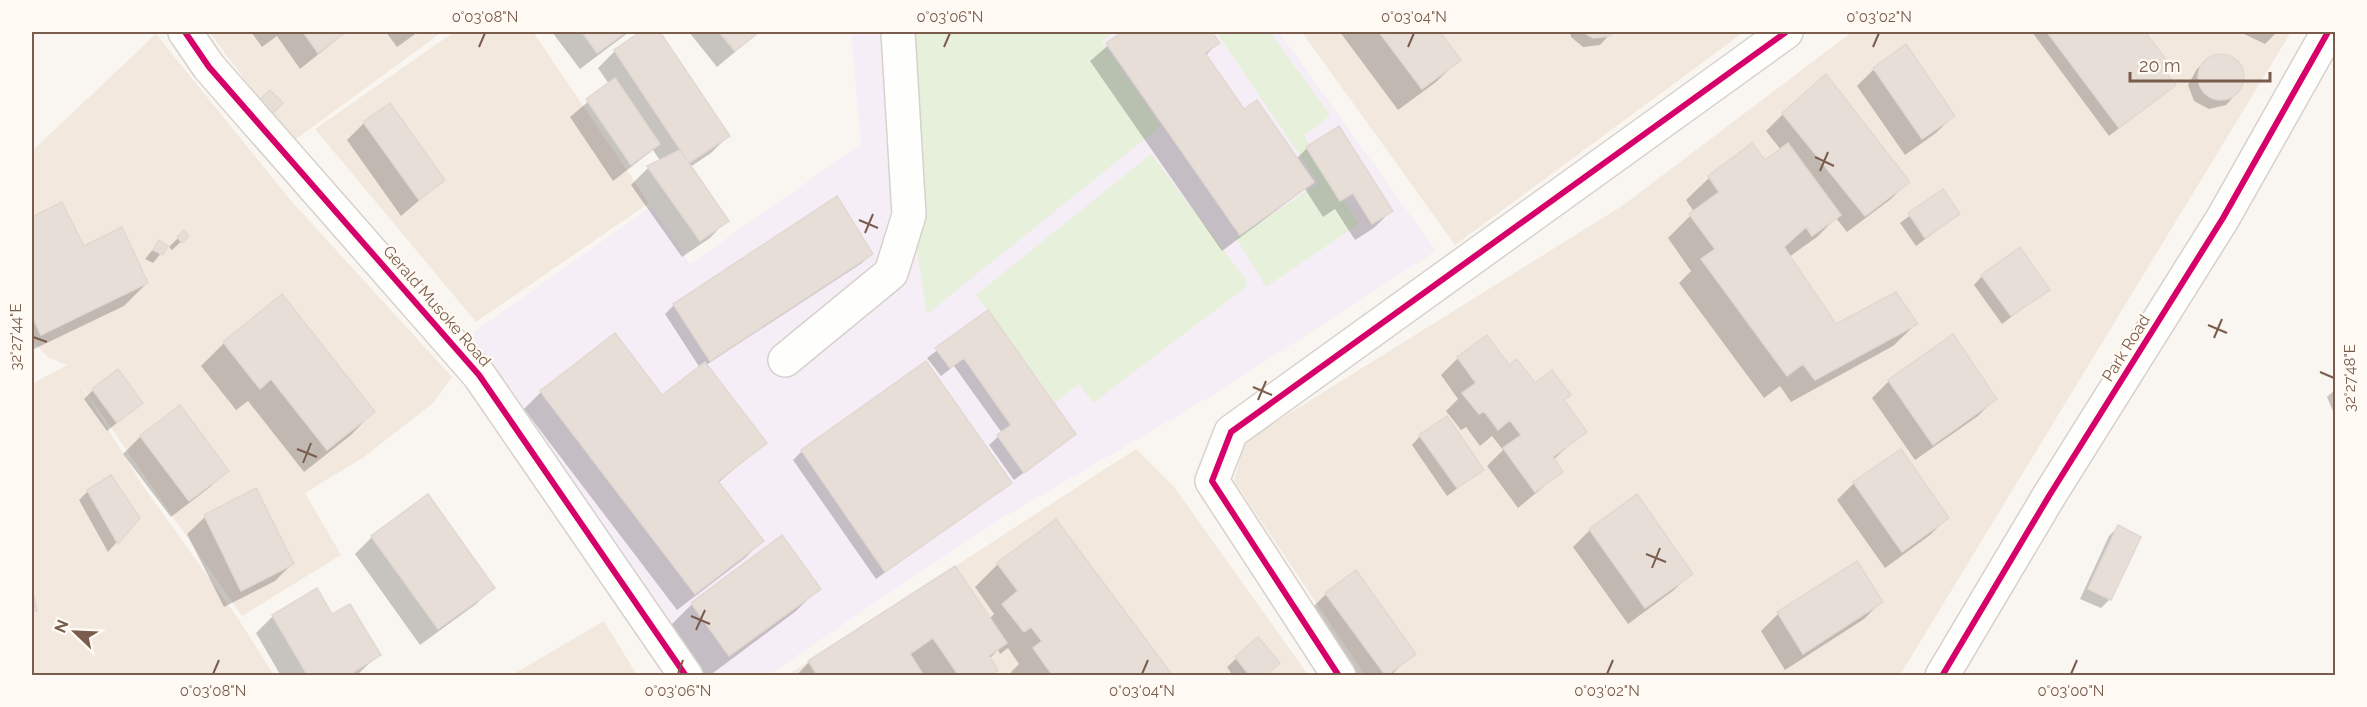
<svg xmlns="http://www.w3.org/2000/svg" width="2367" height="707" font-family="Raleway,sans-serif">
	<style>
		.residential { fill: #f2e8de }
		.education { fill: #f6eef6 }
		.green { fill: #e7f0db }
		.shadow { fill: #0003 }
		.building { fill: #e6ded7; stroke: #e2d8d2; stroke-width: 1.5 }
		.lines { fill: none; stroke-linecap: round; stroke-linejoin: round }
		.minor-casing { stroke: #d7d1cb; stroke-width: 36 }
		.minor { stroke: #fefefd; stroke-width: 33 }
		.cycleway-casing { stroke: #fffaf3; stroke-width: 10 }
		.cycleway { stroke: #d6006c; stroke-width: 6 }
		.ticks { fill: none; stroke: #7a5c4d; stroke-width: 2 }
		.labels { text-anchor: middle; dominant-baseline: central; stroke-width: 4.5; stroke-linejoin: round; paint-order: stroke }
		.street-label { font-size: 16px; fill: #7a5c4d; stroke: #fffaf3 }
		.neatline { fill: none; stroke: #7a5c4d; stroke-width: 2 }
		.ticks-label { font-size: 15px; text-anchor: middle; fill: #7a5c4d }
	</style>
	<rect width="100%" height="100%" fill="#f9f5f0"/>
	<path class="residential" d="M 209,32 L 442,32 L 292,142 Z
		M 454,32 L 533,32 L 649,203 L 476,322 L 315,129 Z
		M 1302,32 L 1744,32 L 1455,245 Z
		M 1852,32 L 2291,32 L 1900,675 L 1365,675 L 1234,481 L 1245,441 L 1622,206 Z
		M 156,34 L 292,202 L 452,377 L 433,403 L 364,457 L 305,493 L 341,555 L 242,616 L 77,379 L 143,486 L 237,617 L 274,675 L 32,675 L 32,384 L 67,365 L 48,357 L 32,341 L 32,151 Z
		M 1136,449 L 1175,488 L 1308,675 L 786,676 Z
		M 604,621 L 637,675 L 512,675 Z"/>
	<path class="education" d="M 851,32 L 1279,32 L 1436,251 L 1216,393 L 997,521 L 768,675 L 706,675 L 471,347 L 474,332 L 652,206 L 690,264 L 861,144 Z"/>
	<path class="green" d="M 900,32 L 1114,32 L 1102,41 L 1161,126 L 927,314 L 912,221 Z
		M 1216,32 L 1270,32 L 1330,115 L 1304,136 L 1359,224 L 1266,287 L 1236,238 L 1319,183 Z
		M 1151,154 L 1247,281 L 1246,287 L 1093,403 L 1079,384 L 1055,402 L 976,295 Z"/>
	<path class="shadow" d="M 251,32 L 346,32 L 300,69 L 277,36 L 262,47 Z
		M 386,32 L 418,32 L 397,47 Z
		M 552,32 L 629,32 L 580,69 Z
		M 643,32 L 658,32 L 728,136 L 711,153 L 690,167 L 727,220 L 710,238 L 682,257 L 631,185 L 648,168 L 661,162 L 653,150 L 613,181 L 570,117 L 609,84 L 598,68 L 615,51 Z
		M 689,32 L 759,32 L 717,67 Z
		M 1124,32 L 1211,32 L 1218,43 L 1205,56 L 1244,111 L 1296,159 L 1307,148 L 1338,128 L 1391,211 L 1374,228 L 1355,240 L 1335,209 L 1323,217 L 1305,189 L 1222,251 L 1090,61 Z
		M 1340,32 L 1438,32 L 1459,60 L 1436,82 L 1398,110 Z
		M 1570,32 L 1612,32 L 1600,45 L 1583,47 L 1571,37 Z
		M 2032,32 L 2143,32 L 2169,66 L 2164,71 L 2174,85 L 2109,136 Z
		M 2240,32 L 2277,32 L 2265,44 Z
		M 1906,46 L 1953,116 L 1936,133 L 1905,155 L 1857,86 L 1874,69 Z
		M 2223,55 L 2238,63 L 2243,79 L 2235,95 L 2226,105 L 2209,109 L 2194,101 L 2188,85 L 2197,69 L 2206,60 Z
		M 1783,114 L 1908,182 L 1891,199 L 1847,232 L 1836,218 L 1817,237 L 1789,257 L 1835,326 L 1916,324 L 1893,346 L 1791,402 L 1780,386 L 1764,398 L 1679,283 L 1691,271 L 1668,238 L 1694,212 L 1686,200 L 1709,178 L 1752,145 L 1765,162 L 1781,150 L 1766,131 Z
		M 364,123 L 443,180 L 401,216 L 347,140 Z
		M 1942,191 L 1959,214 L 1916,246 L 1900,223 Z
		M 62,204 L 83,248 L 147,283 L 124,306 L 32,350 L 32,219 Z
		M 184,232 L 187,236 L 172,250 L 169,247 Z
		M 159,242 L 166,247 L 153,263 L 145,259 Z
		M 871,254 L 862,263 L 706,365 L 765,443 L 718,483 L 762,541 L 745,558 L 677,610 L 524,409 L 541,392 L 614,335 L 662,397 L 700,368 L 665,314 L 674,305 Z
		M 1982,276 L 2048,289 L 2002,324 L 1974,285 Z
		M 988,312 L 1074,434 L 1014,480 L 989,445 L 1002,433 L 954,366 L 941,376 L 927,358 Z
		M 224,343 L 373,412 L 351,435 L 304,472 L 248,401 L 236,410 L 201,366 Z
		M 1458,358 L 1509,367 L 1563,401 L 1585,431 L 1553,460 L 1561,472 L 1518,508 L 1487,466 L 1503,450 L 1492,436 L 1480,446 L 1466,427 L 1461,430 L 1446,411 L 1458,399 L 1441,375 Z
		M 1889,381 L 1995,399 L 1978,416 L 1915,460 L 1872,398 Z
		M 2336,389 L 2336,418 L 2327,397 Z
		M 93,390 L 132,411 L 107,431 L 84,399 Z
		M 180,407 L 227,471 L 210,487 L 171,517 L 123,454 L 140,437 Z
		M 1420,436 L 1482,470 L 1447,496 L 1412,445 Z
		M 802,451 L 1010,483 L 876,579 L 793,460 Z
		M 1854,483 L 1947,518 L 1930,535 L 1885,568 L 1837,500 Z
		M 256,490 L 292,564 L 275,581 L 224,607 L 187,534 L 205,517 Z
		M 88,491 L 138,518 L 108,552 L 79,500 Z
		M 428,497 L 493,587 L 476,604 L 420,645 L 355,554 L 372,537 Z
		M 1056,521 L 1171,676 L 1014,676 L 1011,672 L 1019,664 L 1008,648 L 1000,654 L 998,650 L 989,659 L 991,676 L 796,676 L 809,662 L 989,619 L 994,614 L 975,587 L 998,564 Z
		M 2118,527 L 2110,599 L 2101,608 L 2080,599 L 2109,536 Z
		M 1590,530 L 1691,573 L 1674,590 L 1628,624 L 1573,547 Z
		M 1356,572 L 1414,653 L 1390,676 L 1355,676 L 1309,611 L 1326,594 Z
		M 819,588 L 796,611 L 709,676 L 704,676 L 669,627 L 692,604 Z
		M 316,590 L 332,616 L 379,654 L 356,676 L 281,676 L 256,633 L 273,616 Z
		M 1881,602 L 1864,619 L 1785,670 L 1761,631 L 1778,614 Z
		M 1258,639 L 1265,676 L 1233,676 L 1227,667 Z"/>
	<path class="building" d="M 303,32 L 346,32 L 318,53 Z
		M 582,32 L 626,32 L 597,53 Z
		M 640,32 L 660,32 L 730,136 L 689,163 L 614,50 Z
		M 719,32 L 759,32 L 735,51 Z
		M 1122,32 L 1212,32 L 1220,43 L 1205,53 L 1244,109 L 1257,100 L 1314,182 L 1240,235 L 1106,43 Z
		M 1379,32 L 1440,32 L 1461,60 L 1422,89 Z
		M 1583,32 L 1614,32 L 1610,36 L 1593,38 Z
		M 2047,32 L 2145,32 L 2171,66 L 2165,71 L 2176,85 L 2119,128 Z
		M 1906,44 L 1955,116 L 1922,139 L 1873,68 Z
		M2198 77a23 23 0 1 1 46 0a23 23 0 1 1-46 0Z
		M 1826,74 L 1910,182 L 1865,216 L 1782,113 Z
		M 615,78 L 660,144 L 631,165 L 586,99 Z
		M 270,90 L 283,103 L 270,116 L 257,102 Z
		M 390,103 L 445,180 L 419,200 L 363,122 Z
		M 1339,126 L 1393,211 L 1372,224 L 1353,193 L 1340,201 L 1306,147 Z
		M 1752,143 L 1765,160 L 1788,143 L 1841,215 L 1812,236 L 1806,227 L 1784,247 L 1836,324 L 1896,292 L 1918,324 L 1815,380 L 1803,364 L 1787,376 L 1701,259 L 1715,249 L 1689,214 L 1719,192 L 1708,176 Z
		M 680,150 L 729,221 L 700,241 L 647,166 Z
		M 1943,189 L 1960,214 L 1925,238 L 1908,213 Z
		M 837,196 L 873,254 L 710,361 L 673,304 Z
		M 62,202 L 84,246 L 122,227 L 148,283 L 41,335 L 32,316 L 32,217 Z
		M 184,230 L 189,236 L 182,243 L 177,237 Z
		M 159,240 L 168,246 L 163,255 L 153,250 Z
		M 2020,247 L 2050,290 L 2011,316 L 1981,275 Z
		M 282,294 L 375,412 L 327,450 L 271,379 L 260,389 L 223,342 Z
		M 988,310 L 1076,434 L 1024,473 L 997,435 L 1011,425 L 964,358 L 950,368 L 935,348 Z
		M 615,333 L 662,395 L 705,362 L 767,443 L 718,481 L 764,541 L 695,594 L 540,391 Z
		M 1953,334 L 1997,399 L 1933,445 L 1888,380 Z
		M 1487,335 L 1509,365 L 1517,359 L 1535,383 L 1552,370 L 1571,395 L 1564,400 L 1587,432 L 1553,457 L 1563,472 L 1535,492 L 1503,448 L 1521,435 L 1510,420 L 1498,430 L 1484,411 L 1479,414 L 1462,393 L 1476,383 L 1457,357 Z
		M 926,361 L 1012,483 L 885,572 L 801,450 Z
		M 118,369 L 143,403 L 117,423 L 92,389 Z
		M 180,405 L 229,471 L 189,501 L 140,436 Z
		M 1447,416 L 1484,470 L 1457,488 L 1419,435 Z
		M 1901,449 L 1949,518 L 1902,552 L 1853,482 Z
		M 111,475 L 140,518 L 118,544 L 87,490 Z
		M 256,488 L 294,564 L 241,591 L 204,515 Z
		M 428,494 L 495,588 L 438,629 L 371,536 Z
		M 1637,494 L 1693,574 L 1645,608 L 1589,529 Z
		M 1056,519 L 1173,676 L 1076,676 L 1073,672 L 1069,676 L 1053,676 L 1033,648 L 1042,641 L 1031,627 L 1024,632 L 1002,604 L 1018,591 L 997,563 Z
		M 2118,525 L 2141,537 L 2111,600 L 2088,589 Z
		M 782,535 L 821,589 L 729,656 L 691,603 Z
		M 1857,561 L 1883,602 L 1803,654 L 1777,612 Z
		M 955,566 L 1007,643 L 989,656 L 998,670 L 991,676 L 959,676 L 933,638 L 910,654 L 924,676 L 840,676 L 838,673 L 835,676 L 818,676 L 808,661 Z
		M 1356,570 L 1416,654 L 1386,676 L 1325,593 Z
		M 32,587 L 37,611 L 32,612 Z
		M 317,588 L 332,614 L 350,604 L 381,655 L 347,676 L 308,676 L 272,615 Z
		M 1258,637 L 1280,663 L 1265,676 L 1250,676 L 1235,657 Z"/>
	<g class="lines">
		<g class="minor-casing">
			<path id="minor" d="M 185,32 L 209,67 L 479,375 L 686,676
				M 785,360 L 891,273 L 909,215 L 898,32
				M 1339,676 L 1212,481 L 1231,432 L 1786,32
				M 1942,676 L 2049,496 L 2223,218 L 2328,32"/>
		</g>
		<use href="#minor" class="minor"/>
		<g class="cycleway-casing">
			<path id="cycleway" d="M 185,32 L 209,67 L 479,375 L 686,676
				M 1339,676 L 1212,481 L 1231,432 L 1786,32
				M 1942,676 L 2049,496 L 2223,218 L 2328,32"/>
		</g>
		<use href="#cycleway" class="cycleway"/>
	</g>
	<path class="ticks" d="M 479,47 L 485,33M 944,47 L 950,33M 1408,47 L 1414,33M 1873,47 L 1879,33M 1815,157 L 1834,166M 1820,171 L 1828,152M 859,220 L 878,228M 865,233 L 873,214M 2208,325 L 2227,333M 33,337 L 47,342M 2214,338 L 2222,319M 2320,372 L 2334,378M 1253,387 L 1272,395M 1258,400 L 1266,381M 297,449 L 317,457M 303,463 L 311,443M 1646,554 L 1666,562M 1652,568 L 1660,548M 691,616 L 710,624M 696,630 L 705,610M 213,674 L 219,660M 678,674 L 683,660M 1142,674 L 1148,660M 1607,674 L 1613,660M 2071,674 L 2077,660"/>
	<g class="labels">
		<g class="street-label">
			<text transform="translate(437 306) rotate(49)">Gerald Musoke Road</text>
			<text transform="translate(2126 348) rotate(-58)">Park Road</text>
		</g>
	</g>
	<rect width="2367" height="707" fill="none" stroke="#fffaf3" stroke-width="66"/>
	<g transform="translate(75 632) rotate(293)" stroke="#fffaf3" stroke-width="4.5" paint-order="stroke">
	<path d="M0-4.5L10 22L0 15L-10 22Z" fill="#7a5c4d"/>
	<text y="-9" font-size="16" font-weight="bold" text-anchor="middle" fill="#7a5c4d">N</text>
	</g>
	<path d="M2130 72v9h140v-9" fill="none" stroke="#7a5c4d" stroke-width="3"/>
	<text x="2139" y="72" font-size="18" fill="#7a5c4d" stroke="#fffaf3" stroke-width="4.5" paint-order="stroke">20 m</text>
	<rect x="33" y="33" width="2301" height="641" class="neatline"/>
	<g class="ticks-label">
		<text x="485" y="22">0°03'08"N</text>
		<text x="950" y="22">0°03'06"N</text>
		<text x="1414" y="22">0°03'04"N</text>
		<text x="1879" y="22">0°03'02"N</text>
		<text transform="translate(16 337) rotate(-90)" y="5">32°27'44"E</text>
		<text transform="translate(2350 378) rotate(-90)" y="5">32°27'48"E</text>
		<text x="213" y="696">0°03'08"N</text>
		<text x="678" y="696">0°03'06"N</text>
		<text x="1142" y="696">0°03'04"N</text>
		<text x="1607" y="696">0°03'02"N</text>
		<text x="2071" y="696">0°03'00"N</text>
	</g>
</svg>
